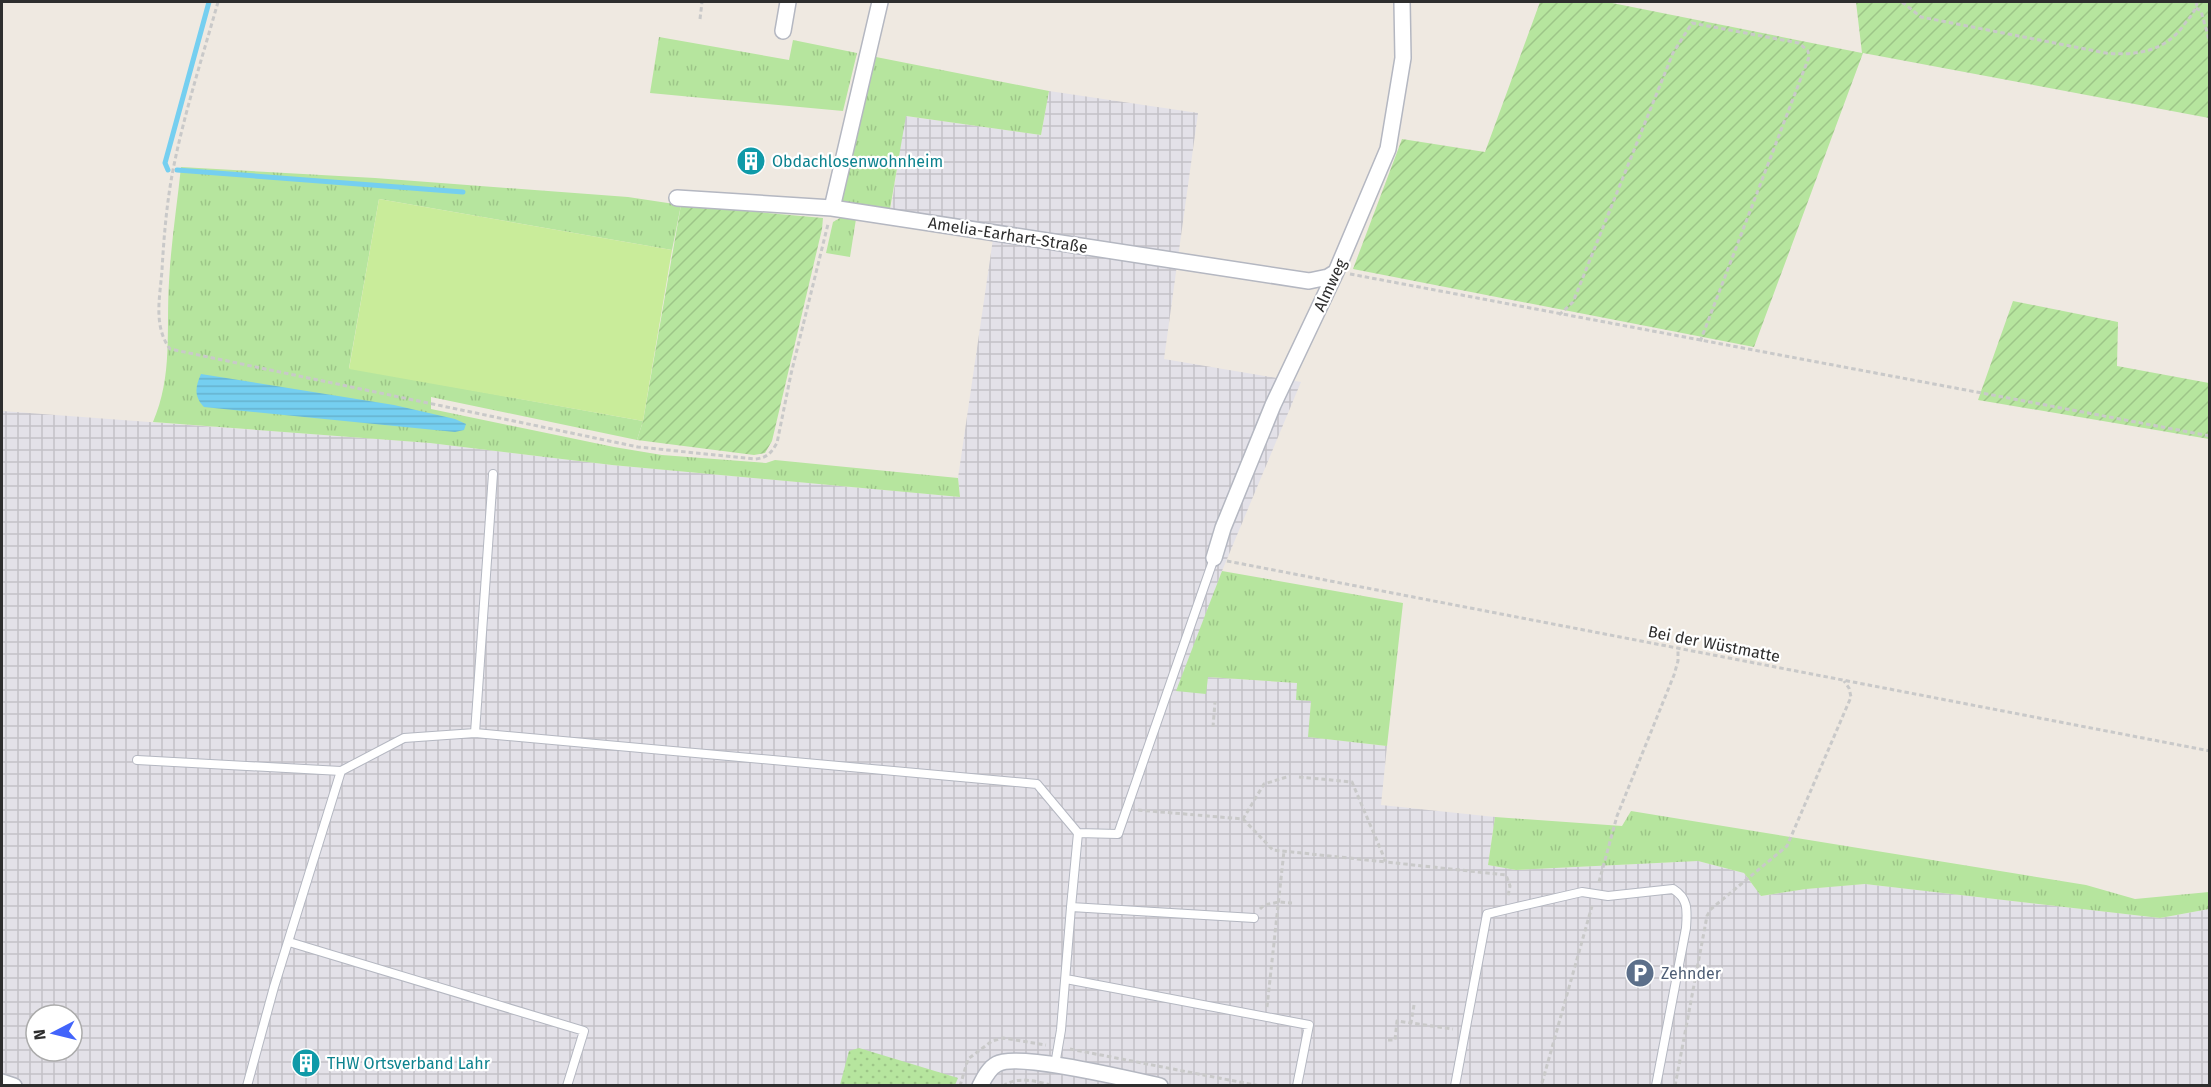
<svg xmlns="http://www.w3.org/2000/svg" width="2211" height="1087" font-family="'Fira Sans',sans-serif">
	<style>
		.industrial { fill: url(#industrial-grid); fill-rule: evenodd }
		.grass { fill: url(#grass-tufts) }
		.park { fill: url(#park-dots) }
		.garden { fill: url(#garden-furrows) }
		.pitch { fill: #c9ec9a }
		.water { fill: url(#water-rules) }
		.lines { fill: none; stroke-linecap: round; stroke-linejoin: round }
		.stream { stroke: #75cff0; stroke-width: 5 }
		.service-casing { stroke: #b4b7c1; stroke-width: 10 }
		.minor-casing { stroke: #b4b7c1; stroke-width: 18 }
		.path { stroke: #c9c9c9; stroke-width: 3; stroke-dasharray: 4.5 3; stroke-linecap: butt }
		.service { stroke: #fff; stroke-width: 8 }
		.minor { stroke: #fff; stroke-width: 15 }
		.labels { text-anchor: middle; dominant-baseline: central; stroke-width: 4.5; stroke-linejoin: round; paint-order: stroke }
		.culture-label { font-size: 16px; fill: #0d838f; stroke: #fff; text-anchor: start }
		.street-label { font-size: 16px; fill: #2e2e2e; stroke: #fff }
		.service-label { font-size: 16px; fill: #4e5e75; stroke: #fff; text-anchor: start }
	</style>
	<defs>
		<pattern id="industrial-grid" width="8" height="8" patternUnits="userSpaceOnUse" patternTransform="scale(1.5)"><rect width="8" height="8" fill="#e3e1e8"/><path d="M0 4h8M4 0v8" fill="none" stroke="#c3c1c7"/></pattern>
		<pattern id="grass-tufts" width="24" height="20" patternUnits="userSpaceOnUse" patternTransform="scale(1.5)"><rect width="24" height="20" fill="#b6e59e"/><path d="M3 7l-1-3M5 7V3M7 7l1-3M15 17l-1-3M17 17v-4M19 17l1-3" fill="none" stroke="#9dc588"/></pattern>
		<pattern id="park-dots" width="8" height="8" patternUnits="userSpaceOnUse" patternTransform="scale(1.5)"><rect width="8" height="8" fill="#b6e59e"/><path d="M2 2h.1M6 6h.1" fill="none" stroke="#9dc588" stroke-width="1.8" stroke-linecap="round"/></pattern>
		<pattern id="garden-furrows" width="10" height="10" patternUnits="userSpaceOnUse" patternTransform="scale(1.5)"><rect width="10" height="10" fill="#b6e59e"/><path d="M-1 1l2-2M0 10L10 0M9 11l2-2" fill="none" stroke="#9dc588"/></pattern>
		<pattern id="water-rules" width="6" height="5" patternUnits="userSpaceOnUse" patternTransform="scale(1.5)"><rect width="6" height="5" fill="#75cff0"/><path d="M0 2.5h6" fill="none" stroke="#66b2ce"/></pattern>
	</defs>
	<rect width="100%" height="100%" fill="#efe9e1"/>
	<path class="industrial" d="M 1049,91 L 1198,113 L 1164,359 L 1301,382 L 1222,571 L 1177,691 L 1207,677 L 1298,683 L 1311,701 L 1309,737 L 1387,746 L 1381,805 L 1495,817 L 1488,865 L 1516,870 L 1698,861 L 1744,873 L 1761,896 L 1806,889 L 1865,884 L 2160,918 L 2209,909 L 2209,1085 L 2,1085 L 2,411 L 430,443 L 612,465 L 960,497 L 958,478 L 993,239 L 889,222 L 905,116 L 1041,135 ZM 36,1015 L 72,1015 L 72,1051 L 36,1051 Z"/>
	<path class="grass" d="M 659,37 L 789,60 L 793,40 L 857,53 L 843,111 L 650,93 Z
		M 876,57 L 1049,91 L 1041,135 L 906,116 L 890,209 L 839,201 Z
		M 181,167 L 375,178 L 628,197 L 681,205 L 672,250 L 379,199 L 349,368 L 643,421 L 637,440 L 431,397 L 431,409 L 614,447 L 662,455 L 766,463 L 775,460 L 958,478 L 960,497 L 612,465 L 430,443 L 153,422 C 173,376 166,330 169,282 C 171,243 177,205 181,167 Z
		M 847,217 L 856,219 L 850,257 L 826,253 L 833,222 L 840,218 Z
		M 1222,571 L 1403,603 L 1387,746 L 1308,737 L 1311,701 L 1296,700 L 1297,683 L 1208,677 L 1206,694 L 1176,691 Z
		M 1631,811 L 2086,885 L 2135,899 L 2209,892 L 2209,909 L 2160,918 L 1865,884 L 1806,889 L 1761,896 L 1744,873 L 1698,861 L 1516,870 L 1488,865 L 1495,817 L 1622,826 Z"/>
	<path class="park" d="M 859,1048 L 958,1078 L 955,1085 L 840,1085 L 849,1051 Z"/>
	<path class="garden" d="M 1540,2 L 1607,2 L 1862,53 L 1856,2 L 2209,2 L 2209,118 L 1863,53 L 1754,347 L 1353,269 L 1402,139 L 1485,152 Z
		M 681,205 L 823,218 L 822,229 L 772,441 L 765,453 L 754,455 L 637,440 L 643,421 Z
		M 2013,301 L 2118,322 L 2117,366 L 2209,383 L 2209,439 L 1978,400 Z"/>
	<path class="pitch" d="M 379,199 L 672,250 L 643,421 L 349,369 Z"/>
	<path class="water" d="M 201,374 L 394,405 L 455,419 L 466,424 L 464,430 L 455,432 L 204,407 C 194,397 195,387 201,374 Z"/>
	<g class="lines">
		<path class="stream" d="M 168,170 L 165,163 L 209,2
			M 177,170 L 463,192"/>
		<g class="service-casing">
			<path id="service" d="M 475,733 L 493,474
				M 137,760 L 341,771 L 274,987 L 247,1086
				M 341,771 L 404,738 L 475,733 L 1037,784 L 1078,833 L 1071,907
				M 1078,833 L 1118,834 L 1214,558
				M 289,942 L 584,1031 L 567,1086
				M 1066,979 L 1309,1025 L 1297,1086
				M 1055,1065 L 1061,1030 L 1071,907 L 1254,918
				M 1455,1086 L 1487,914 L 1582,892 L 1608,896 L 1673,889 C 1689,899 1687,911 1686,928 L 1656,1086"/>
		</g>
		<g class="minor-casing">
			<path id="minor" d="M 783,31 L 788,2
				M 677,198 L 832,208 L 1309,281 L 1328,277 L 1336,272
				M 832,208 L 880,2
				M 1214,558 L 1223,528 L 1273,405 L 1336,272 L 1388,149 L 1403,58 L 1402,2
				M 2,1082 L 14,1086
				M 980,1086 C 984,1078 989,1068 997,1064 C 1017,1052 1132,1080 1160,1086"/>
		</g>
		<path class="path" d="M 218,2 C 203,55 185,111 174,165 C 167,199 164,235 162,270 C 160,297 153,326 170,349 L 638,447 L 755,459 C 767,458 771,453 777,443 L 791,374 L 828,224
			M 1902,2 L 1921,17 L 2106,53 C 2138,56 2167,51 2186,22 C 2191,16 2196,10 2197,2
			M 2196,8 L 2201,11 L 2210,43
			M 700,19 L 702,2
			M 1350,274 L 2210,436
			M 1559,315 L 1573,302 L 1673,53 L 1692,23 L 1799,43 L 1808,51 L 1809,57 L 1700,342
			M 1227,561 L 2210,751
			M 1213,727 L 1215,702
			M 1299,777 L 1352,782 L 1386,862 L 1506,875 L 1510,886 L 1508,896
			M 1138,810 L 1243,819 L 1264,784 L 1290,776
			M 1243,819 L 1273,850 L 1386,862
			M 1599,882 L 1617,816 L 1674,675 L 1678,661 L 1678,649
			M 1260,909 L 1264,905 L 1279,902 L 1292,903
			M 1414,1005 L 1411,1023 L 1453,1029
			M 1267,1007 L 1284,851
			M 1388,1040 L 1395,1040 L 1397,1021 L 1411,1023
			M 1070,1049 L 1260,1086
			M 1542,1083 L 1592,906
			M 960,1086 L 968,1059 L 992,1041 L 1003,1038 L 1046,1045
			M 1003,1086 C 1019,1075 1038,1082 1055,1086
			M 1675,1086 L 1707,916 L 1711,909 L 1787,846 L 1851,697 L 1849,688 L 1844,681"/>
		<use href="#service" class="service"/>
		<use href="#minor" class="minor"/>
	</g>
	<defs>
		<g id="building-disc" transform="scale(1.5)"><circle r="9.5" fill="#0f9aa8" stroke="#fff"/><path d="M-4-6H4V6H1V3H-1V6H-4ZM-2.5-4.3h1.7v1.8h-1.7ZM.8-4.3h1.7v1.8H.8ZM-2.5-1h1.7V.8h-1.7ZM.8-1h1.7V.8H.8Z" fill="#fff"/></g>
		<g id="parking-disc" transform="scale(1.5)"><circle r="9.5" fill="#5c6f8a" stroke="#fff"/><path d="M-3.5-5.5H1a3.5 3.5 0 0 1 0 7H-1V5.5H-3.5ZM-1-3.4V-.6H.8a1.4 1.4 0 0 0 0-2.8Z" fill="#fff"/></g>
	</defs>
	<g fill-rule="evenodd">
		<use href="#building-disc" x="751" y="161"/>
		<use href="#parking-disc" x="1640" y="973"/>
		<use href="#building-disc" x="306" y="1063"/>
	</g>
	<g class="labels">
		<g class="culture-label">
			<text x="772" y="161">Obdachlosenwohnheim</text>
			<text x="327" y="1063">THW Ortsverband Lahr</text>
		</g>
		<g class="street-label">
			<text transform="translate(1008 235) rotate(9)">Amelia-Earhart-Straße</text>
			<text transform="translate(1330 285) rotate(-65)">Almweg</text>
			<text transform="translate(1714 644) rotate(11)">Bei der Wüstmatte</text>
		</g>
		<g class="service-label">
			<text x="1661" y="973">Zehnder</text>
		</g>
	</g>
	<rect width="2211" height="1087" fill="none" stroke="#2e2e2e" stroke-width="6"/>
	<g transform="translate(54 1033) rotate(263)"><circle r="28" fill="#ffffff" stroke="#ababab" stroke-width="1.5"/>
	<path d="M0-4.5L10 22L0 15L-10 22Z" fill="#4264fb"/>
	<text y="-9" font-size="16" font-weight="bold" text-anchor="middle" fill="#2e2e2e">N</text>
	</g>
</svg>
